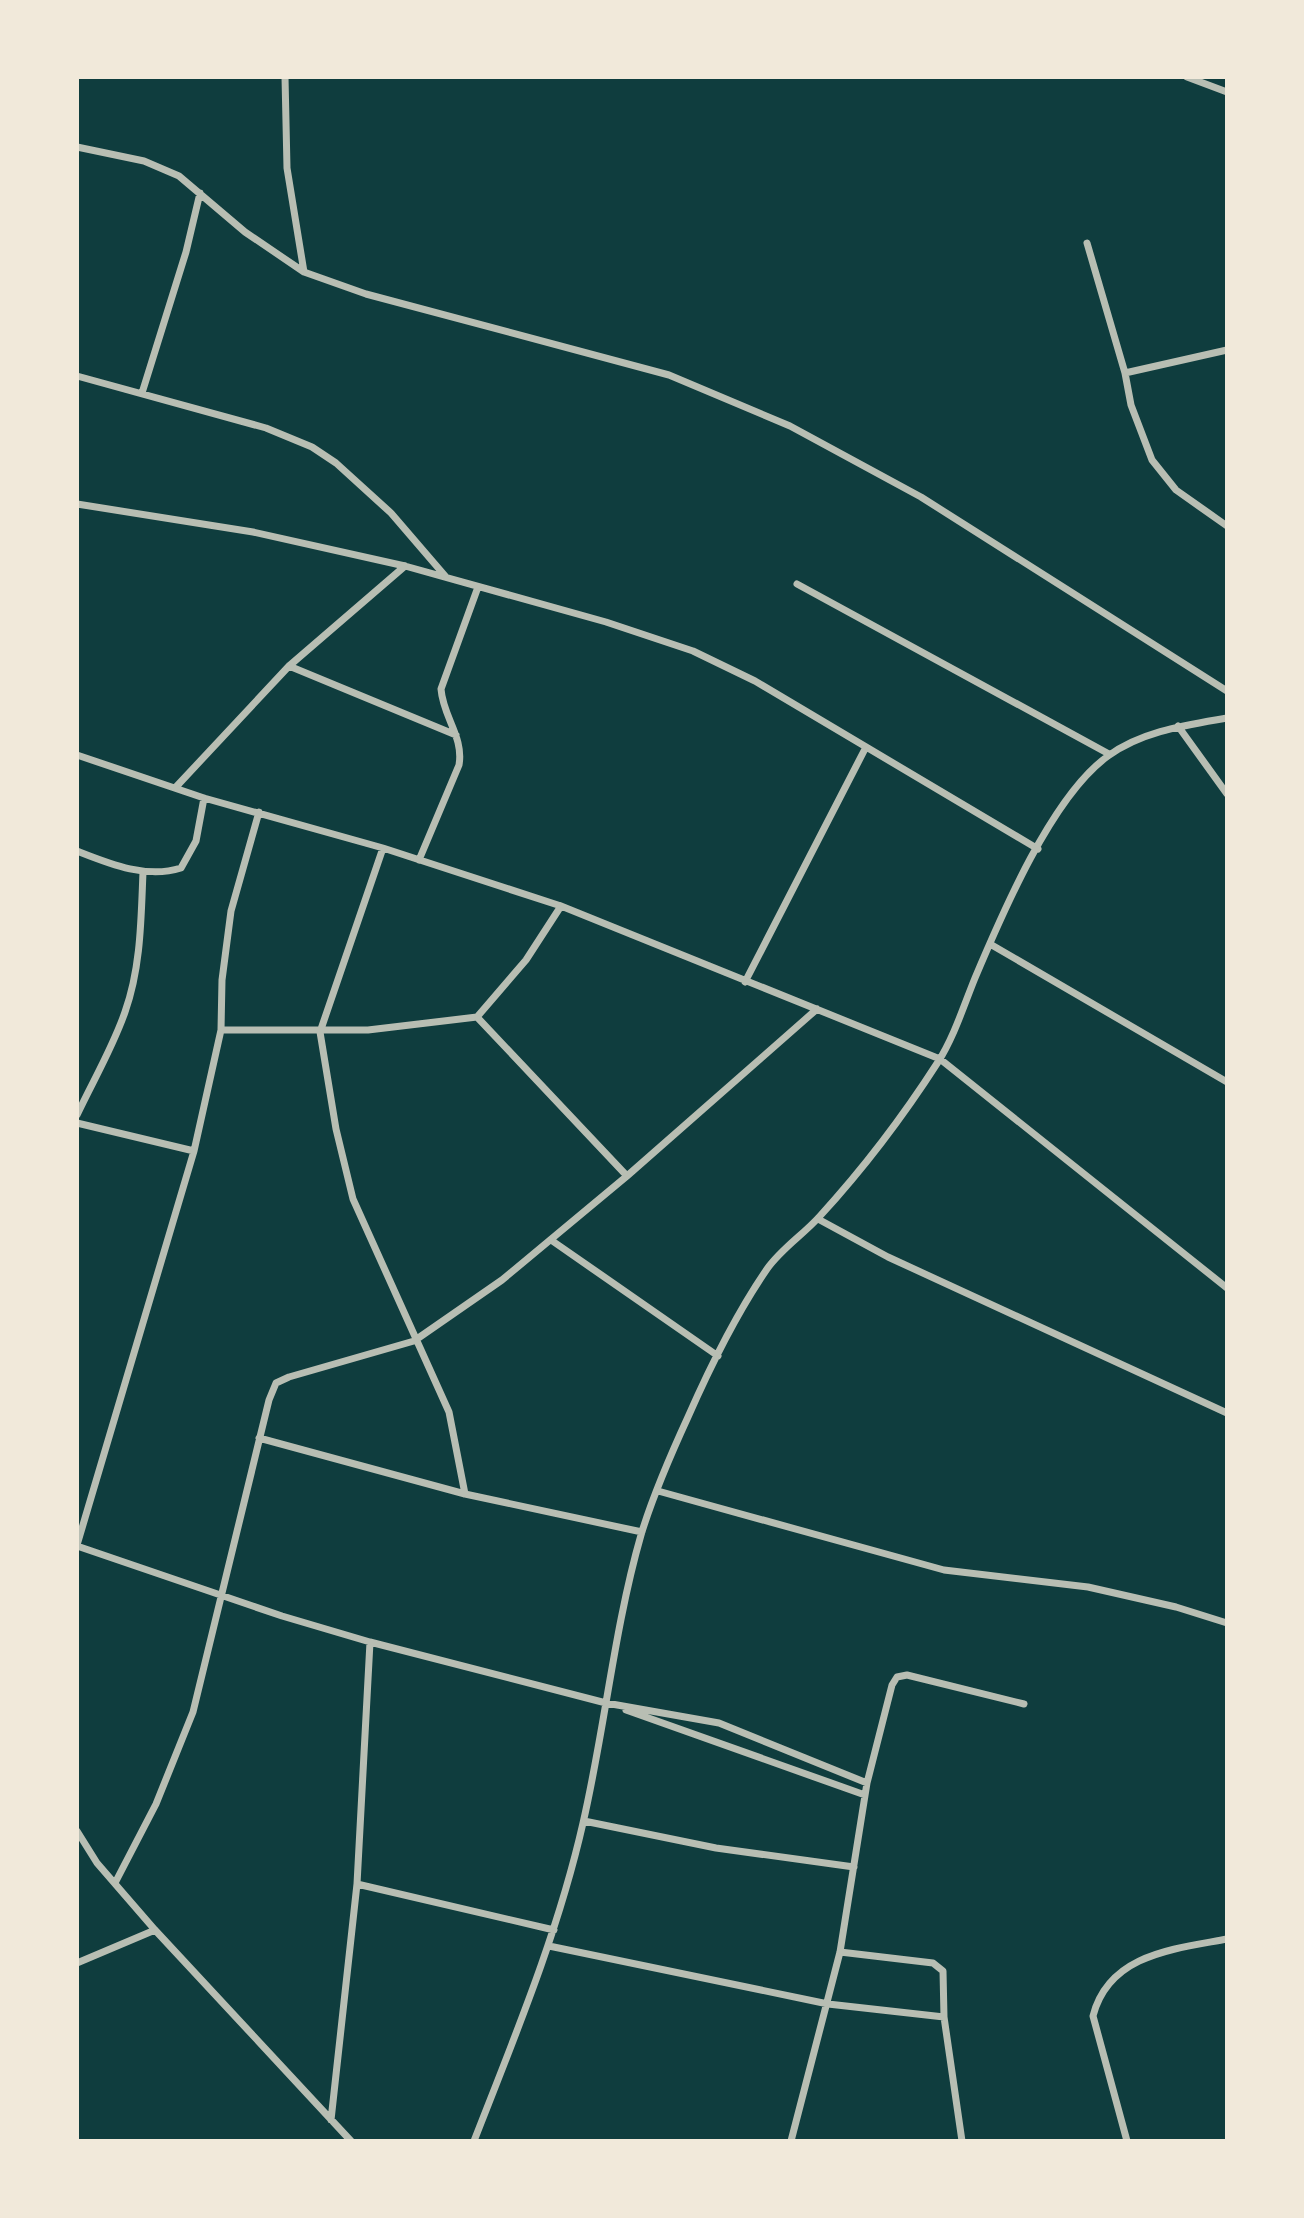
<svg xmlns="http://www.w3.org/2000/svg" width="1304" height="2218" font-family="'Asap Condensed',sans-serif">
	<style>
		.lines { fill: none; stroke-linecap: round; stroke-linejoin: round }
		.minor { stroke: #b8beb3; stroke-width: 7 }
	</style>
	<rect width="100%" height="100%" fill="#0f3d3e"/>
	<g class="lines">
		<path class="minor" d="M 285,77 L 287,168 L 304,272
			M 1187,77 L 1227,92
			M 77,147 L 144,161 L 179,176 L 245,232 L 304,272 L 366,294 L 669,375 L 790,426 L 921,497 L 1227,691
			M 1087,243 L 1125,373 L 1131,405 L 1152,460 L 1176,490 L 1227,526
			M 1125,373 L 1227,350
			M 77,376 L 266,428 L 312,447 L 336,463 L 391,513 L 446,577
			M 142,393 L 186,252 L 200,193
			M 77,504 L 253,532 L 405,566 L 606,622 L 693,651 L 755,681 L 1038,849
			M 797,584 L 1109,754
			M 289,666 L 456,735
			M 1178,726 L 1227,794
			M 77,755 L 204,798 L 383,848 L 561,906 L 940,1059 L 1227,1288
			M 175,788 L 289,666 L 405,566
			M 383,848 L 320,1032 L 336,1129 L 353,1199 L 449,1412 L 465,1494
			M 77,851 C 110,864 146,879 181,868 L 196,841 L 204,798
			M 419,860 L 459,765 C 464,737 443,717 441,689 L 478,587
			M 990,944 L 1227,1082
			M 745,982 L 866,747
			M 477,1017 L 627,1176
			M 221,1030 L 368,1030 L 477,1017 L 526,960 L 561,906
			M 77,1115 C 93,1081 113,1047 125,1012 C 141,967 141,919 143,872
			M 77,1123 L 194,1151
			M 818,1219 L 888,1257 L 1227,1413
			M 551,1240 L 718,1356
			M 259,1438 L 465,1494 L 642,1532
			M 658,1491 L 944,1570 L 1088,1587 L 1176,1607 L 1227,1623
			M 77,1545 L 194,1151 L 221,1030 L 222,980 L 231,911 L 259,812
			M 77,1546 L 282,1616 L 370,1642 L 606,1703 L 719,1723 L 867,1783
			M 626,1710 L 865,1795
			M 584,1821 L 716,1848 L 854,1867
			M 77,1831 L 97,1863 L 155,1930 L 351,2141
			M 115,1883 L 156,1804 L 193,1712 L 269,1400 L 276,1383 L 289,1377 L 414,1341 L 502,1280 L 627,1176 L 817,1009
			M 357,1884 L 554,1930
			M 549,1946 L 828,2004 L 944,2017
			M 840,1952 L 933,1963 L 943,1971 L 944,2017 L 962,2141
			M 77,1963 L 155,1930
			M 331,2120 L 357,1884 L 370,1642
			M 474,2141 C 515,2036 558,1933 583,1823 C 605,1728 614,1629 641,1535 C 653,1495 671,1454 688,1417 C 710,1367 736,1314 767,1269 C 782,1248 803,1235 820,1216 C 863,1169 904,1115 938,1062 C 954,1037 964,1005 975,978 C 1002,914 1052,796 1108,756 C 1142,731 1187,725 1227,718
			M 791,2141 L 840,1952 L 867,1783 L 892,1685 L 897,1677 L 907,1675 L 1024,1704
			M 1127,2141 L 1093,2016 C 1109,1954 1174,1949 1227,1939"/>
	</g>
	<rect width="1304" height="2218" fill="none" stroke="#f1e9da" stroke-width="158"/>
</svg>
